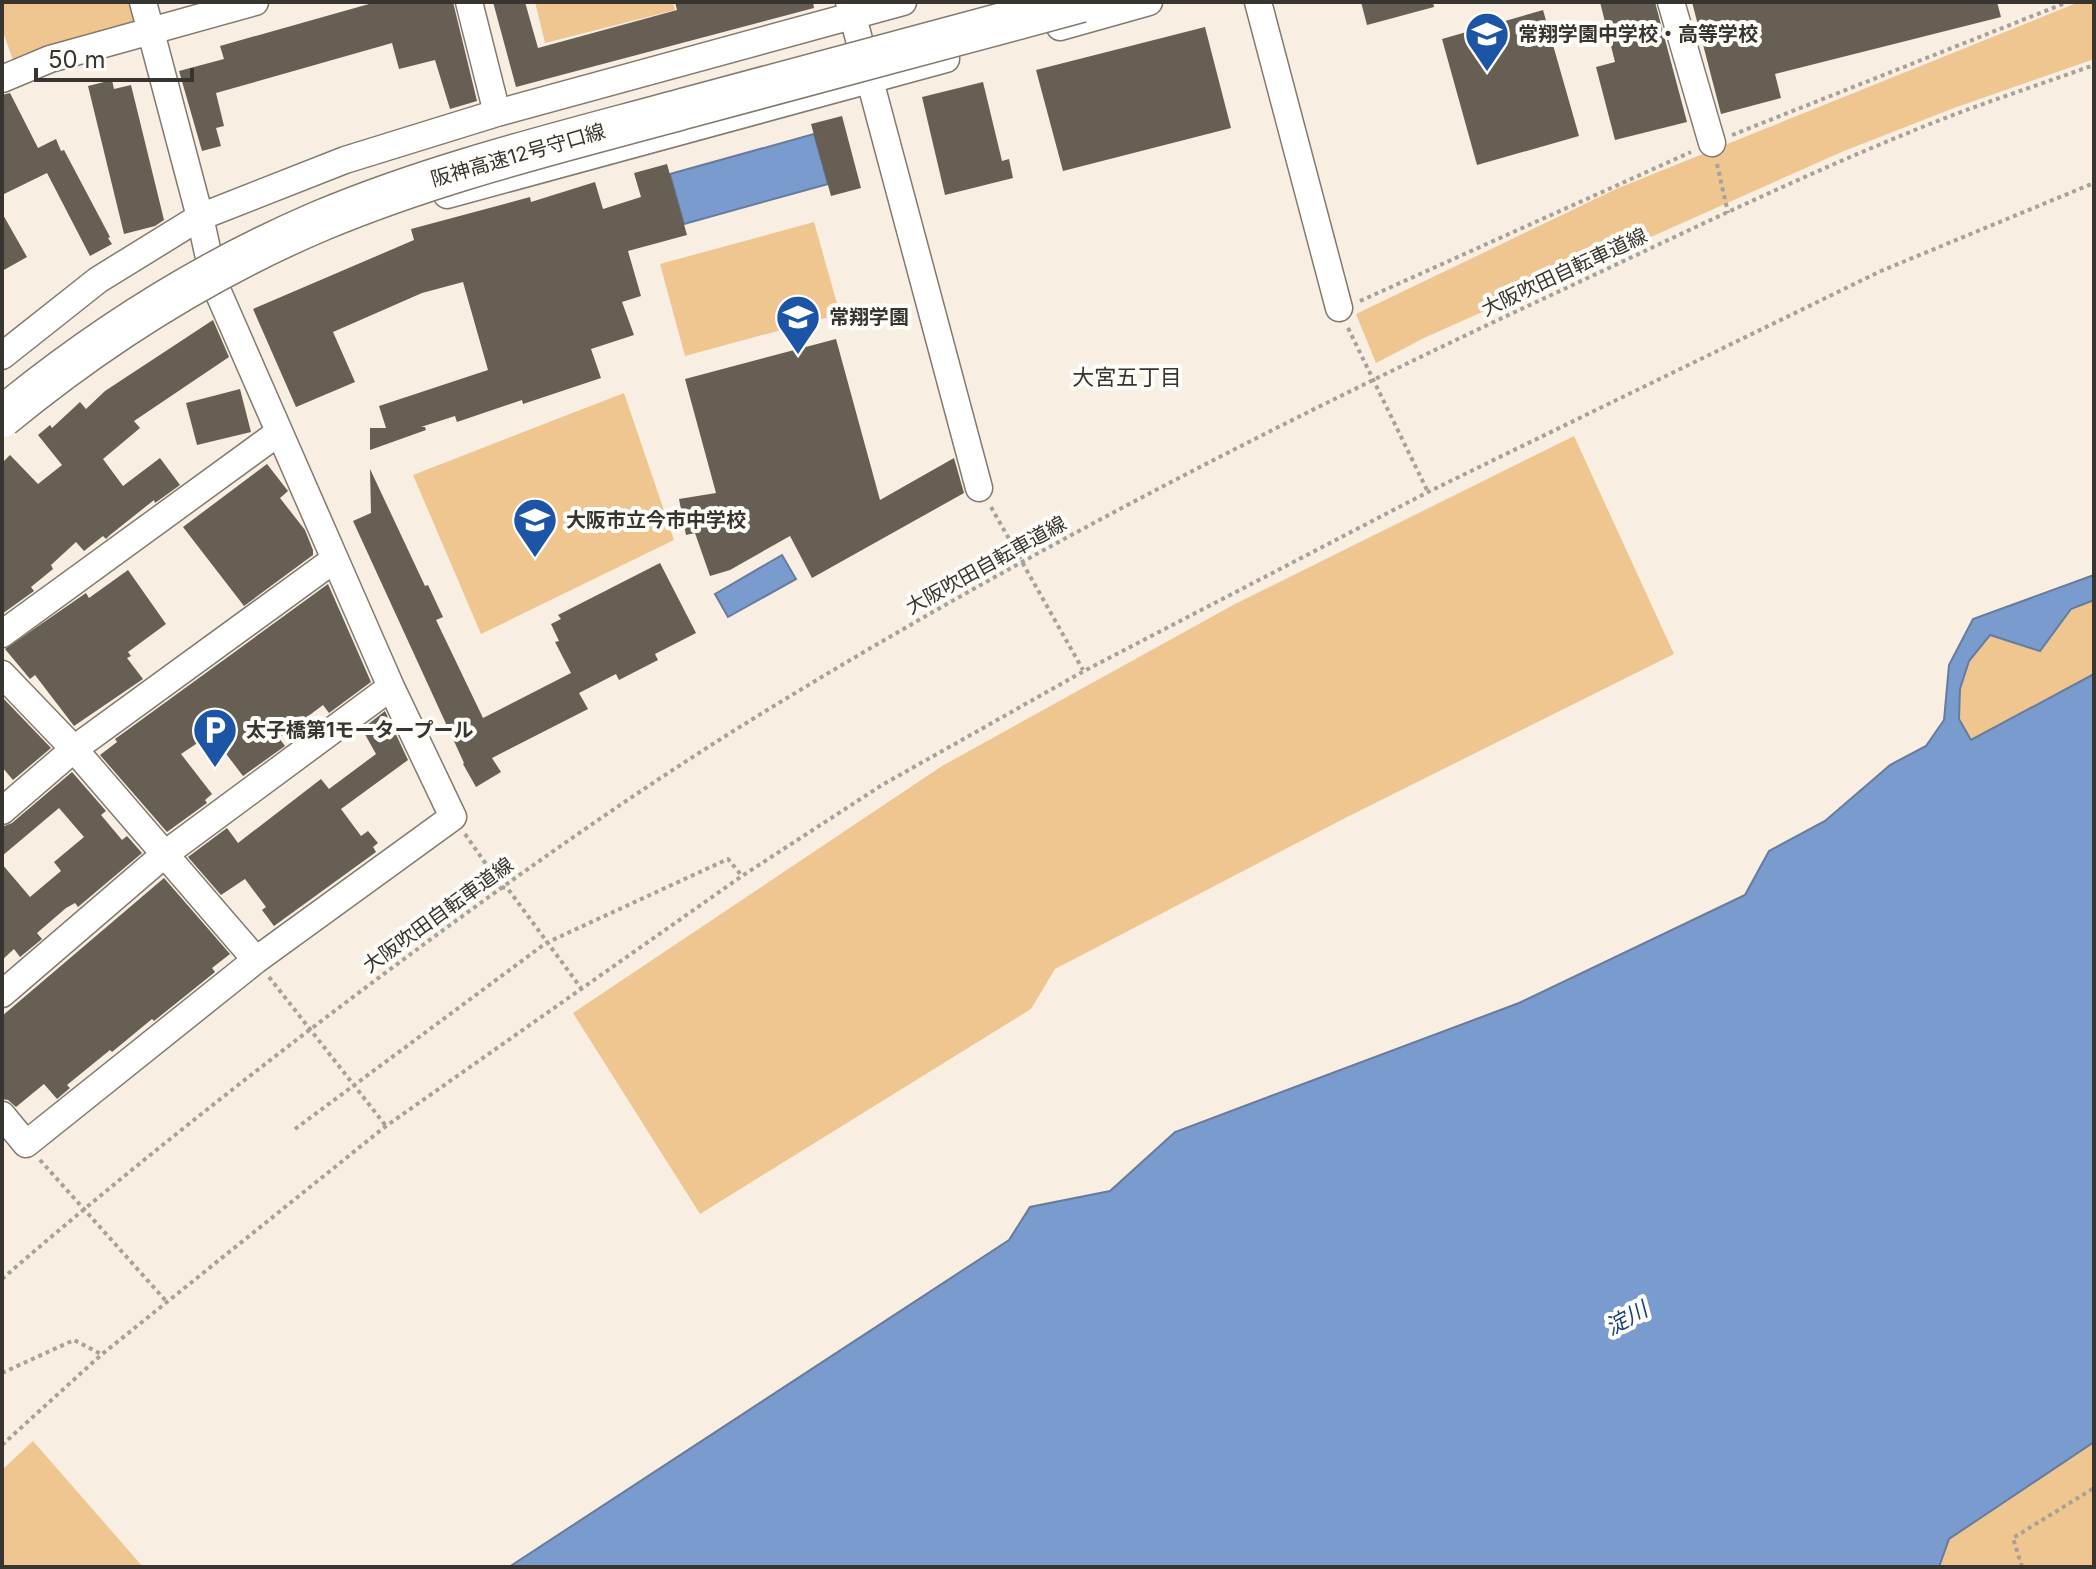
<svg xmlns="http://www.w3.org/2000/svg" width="2096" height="1569" font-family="Inter,'Noto Sans JP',sans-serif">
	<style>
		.green { fill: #efc690 }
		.water { fill: #799bcd; stroke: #667c9e; stroke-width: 2 }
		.building { fill: #675f54 }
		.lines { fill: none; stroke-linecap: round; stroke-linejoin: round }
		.minor-casing { stroke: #837a6f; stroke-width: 29 }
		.path { stroke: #a8a197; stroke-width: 4; stroke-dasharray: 4 4; stroke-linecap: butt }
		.minor { stroke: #fff; stroke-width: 26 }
		.highway-bridge-casing { stroke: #837a6f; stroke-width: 43; stroke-linecap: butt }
		.highway-bridge { stroke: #fff; stroke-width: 40 }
		.labels { text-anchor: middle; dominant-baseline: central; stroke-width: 8; stroke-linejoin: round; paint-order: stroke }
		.poi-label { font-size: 20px; font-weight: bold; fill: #38342f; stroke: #fffdfa; text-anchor: start }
		.street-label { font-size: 20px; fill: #38342f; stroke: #fffdfa }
		.neighbourhood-label { font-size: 22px; fill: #38342f; stroke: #fffdfa }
		.water-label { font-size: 22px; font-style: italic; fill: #184280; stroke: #fffdfa }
	</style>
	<rect width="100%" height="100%" fill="#f8eee1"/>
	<path class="green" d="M 2,2 L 131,2 L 135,18 L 131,25 L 14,63 L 2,29 Z
		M 535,2 L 673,2 L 675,10 L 545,43 Z
		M 2079,2 L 2094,2 L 2094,59 L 1954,108 L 1844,151 L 1426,337 L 1376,363 L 1356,314 L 1616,189 Z
		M 814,222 L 840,314 L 685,356 L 660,264 Z
		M 624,393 L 674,540 L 481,634 L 413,475 Z
		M 1574,436 L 1674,654 L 1347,817 L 1055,969 L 1031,1009 L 700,1214 L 573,1013 L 942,766 L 1235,604 Z
		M 2094,600 L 2094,674 L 1970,741 L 1959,719 L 1960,689 L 1969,661 L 1990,635 L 2040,651 L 2071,609 Z
		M 33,1441 L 143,1567 L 2,1567 L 2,1470 Z
		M 2094,1442 L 2094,1567 L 1939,1567 L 1949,1539 Z"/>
	<path class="water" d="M 814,134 L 828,184 L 684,224 L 670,174 Z
		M 782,555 L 796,579 L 728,617 L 715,594 Z
		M 2094,575 L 2094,600 L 2071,609 L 2040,651 L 1990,635 L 1969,661 L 1960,689 L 1959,719 L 1971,740 L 2094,674 L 2094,1442 L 1949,1539 L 1939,1567 L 509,1567 L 1009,1240 L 1030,1207 L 1110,1191 L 1175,1132 L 1519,1003 L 1745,895 L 1769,851 L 1825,821 L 1890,765 L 1926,746 L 1944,720 L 1949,665 L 1973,619 Z"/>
	<path class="building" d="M 376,2 L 453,2 L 477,101 L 450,109 L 435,60 L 399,69 L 392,43 L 216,93 L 224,126 L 216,128 L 221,146 L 202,151 L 179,71 L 224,59 L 220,46 Z
		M 493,2 L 525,2 L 538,48 L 677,10 L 675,2 L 813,2 L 814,8 L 516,87 Z
		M 1361,2 L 1433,2 L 1434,7 L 1367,25 Z
		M 1600,2 L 1655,2 L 1687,122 L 1615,140 L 1596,67 L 1615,62 Z
		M 1692,2 L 1997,2 L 2001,17 L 1775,74 L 1781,98 L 1721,114 Z
		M 1543,10 L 1579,136 L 1477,165 L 1442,39 Z
		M 1205,27 L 1231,128 L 1063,171 L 1036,70 Z
		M 112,80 L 114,89 L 131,85 L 164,220 L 155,226 L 124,234 L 88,86 Z
		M 983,82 L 1002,161 L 1009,159 L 1013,178 L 945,195 L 922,97 Z
		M 10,93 L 38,148 L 56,139 L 61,151 L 64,150 L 110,237 L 108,238 L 112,244 L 90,256 L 47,173 L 2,195 L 2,95 Z
		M 842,116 L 861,188 L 831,196 L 811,124 Z
		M 667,164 L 687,235 L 628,251 L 641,296 L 622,302 L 634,335 L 591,349 L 601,378 L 523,404 L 522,400 L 457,422 L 455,416 L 421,427 L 425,427 L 426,430 L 370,450 L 370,428 L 386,428 L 379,406 L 488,370 L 463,282 L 422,293 L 333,332 L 355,382 L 296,407 L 253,309 L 414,240 L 411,229 L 530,197 L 531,202 L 595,182 L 603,209 L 641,197 L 634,173 Z
		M 2,213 L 27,257 L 2,271 Z
		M 213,320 L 229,357 L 134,421 L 140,428 L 103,459 L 123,486 L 160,458 L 180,485 L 155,503 L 154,500 L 110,535 L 106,539 L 103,536 L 84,551 L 76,542 L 51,565 L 53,569 L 31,587 L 34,591 L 2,614 L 2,463 L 10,455 L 38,484 L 62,465 L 38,435 L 50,425 L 52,428 L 80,402 L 86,409 L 105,391 Z
		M 836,339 L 880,500 L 954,458 L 964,493 L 812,578 L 790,536 L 730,570 L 710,576 L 695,533 L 686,535 L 679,499 L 716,493 L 685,379 Z
		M 240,389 L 251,432 L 197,445 L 186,403 Z
		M 267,464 L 288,491 L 280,498 L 305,530 L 313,550 L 313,555 L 244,606 L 183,527 Z
		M 370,469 L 425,586 L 428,585 L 443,617 L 436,620 L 483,718 L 571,673 L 555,642 L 559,641 L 551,624 L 561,619 L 558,615 L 660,563 L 696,633 L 655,654 L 658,660 L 619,680 L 616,674 L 579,693 L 588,709 L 492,758 L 501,772 L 476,787 L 463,764 L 464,763 L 353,521 L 371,513 Z
		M 128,570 L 166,624 L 128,652 L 131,656 L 127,658 L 143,679 L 74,726 L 35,675 L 30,679 L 5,649 L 86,593 L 89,598 Z
		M 328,584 L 371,682 L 329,713 L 323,705 L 279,738 L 285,746 L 243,776 L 211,734 L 181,754 L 212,794 L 205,800 L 207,803 L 167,832 L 100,755 L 117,742 L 115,739 Z
		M 2,697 L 51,748 L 13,780 L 2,767 Z
		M 385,711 L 408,760 L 341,809 L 361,836 L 368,831 L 378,843 L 373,847 L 376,852 L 274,926 L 262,910 L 266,907 L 245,879 L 221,895 L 188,857 L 227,828 L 238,843 L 321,779 L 329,789 L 376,754 L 362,729 Z
		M 72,772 L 106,811 L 101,815 L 122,840 L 127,836 L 142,853 L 78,907 L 75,903 L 66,908 L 37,933 L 42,939 L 20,957 L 14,949 L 2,960 L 2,864 L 30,897 L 61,871 L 54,862 L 84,837 L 59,808 L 2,856 L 2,827 L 12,823 Z
		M 164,878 L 230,954 L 212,968 L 215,972 L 154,1021 L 152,1019 L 112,1052 L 110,1050 L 67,1085 L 70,1088 L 57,1099 L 44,1084 L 16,1107 L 8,1100 L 2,1099 L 2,1016 Z"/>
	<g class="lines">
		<g class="minor-casing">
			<path id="minor" d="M 469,2 L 497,113
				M 849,2 L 979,488
				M 1258,2 L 1339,308
				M 1671,2 L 1712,143
				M 1060,27 L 1149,2
				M 2,79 L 50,59 L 255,2
				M 447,195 L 946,59
				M 2,356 L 98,280 L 200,217 L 345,160 L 497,113 L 903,2
				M 2,634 L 278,433
				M 2,674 L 74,749 L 256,960
				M 2,811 L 74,749 L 335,559
				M 2,994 L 165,854 L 391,687
				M 2,1115 L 26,1144 L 256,960 L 453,817 L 391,687 L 215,285 L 200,217 L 143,2"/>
		</g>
		<path class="path" d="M 1732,135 L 2068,2
			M 1717,164 L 1728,213
			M 1360,301 L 1691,152
			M 1348,328 L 1428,492
			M 991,507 L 1083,670
			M 465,834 L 502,887 L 508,889 L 581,988
			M 269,977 L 386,1126
			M 295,1129 L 546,943 L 728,859 L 742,876
			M 40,1160 L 166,1301
			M 2,1279 C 137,1162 279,1051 423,945 C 541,858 661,774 787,698 C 1027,552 1278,423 1532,304 C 1657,246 1782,184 1910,132 C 1970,107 2033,87 2094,65
			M 2,1373 L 74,1340 L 101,1354
			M 2,1445 L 101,1355 L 386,1126 L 742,876 L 882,785 L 1084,671 L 1428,492 L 1881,271 L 2094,183
			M 2022,1567 L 2013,1538 L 2094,1488"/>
		<use href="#minor" class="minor"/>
		<g class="highway-bridge-casing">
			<path id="highway-bridge" d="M 2,417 C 98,338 205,270 320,221 C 439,171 566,141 690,107 C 820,72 951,37 1081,2"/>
		</g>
		<use href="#highway-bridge" class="highway-bridge"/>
	</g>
	<defs>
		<g id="school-pin" transform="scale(2.3)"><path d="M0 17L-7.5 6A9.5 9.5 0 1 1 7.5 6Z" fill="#1c55a6" stroke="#fffdfa"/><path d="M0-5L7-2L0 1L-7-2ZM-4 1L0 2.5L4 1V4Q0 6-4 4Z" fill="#fff"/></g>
		<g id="parking-pin" transform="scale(2.3)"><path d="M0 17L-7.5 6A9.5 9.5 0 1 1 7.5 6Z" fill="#1c55a6" stroke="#fffdfa"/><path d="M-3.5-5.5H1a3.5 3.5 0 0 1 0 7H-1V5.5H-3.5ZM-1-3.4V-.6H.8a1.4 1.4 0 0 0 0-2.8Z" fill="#fff"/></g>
	</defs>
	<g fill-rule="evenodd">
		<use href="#school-pin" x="1487" y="34"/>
		<use href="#school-pin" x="798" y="317"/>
		<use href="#school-pin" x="535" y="520"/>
		<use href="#parking-pin" x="215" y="730"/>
	</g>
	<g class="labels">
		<g class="poi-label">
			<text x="1518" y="34">常翔学園中学校・高等学校</text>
			<text x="829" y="317">常翔学園</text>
			<text x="566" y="520">大阪市立今市中学校</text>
			<text x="246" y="730">太子橋第1モータープール</text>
		</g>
		<g class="street-label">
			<text transform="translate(518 155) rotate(-16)">阪神高速12号守口線</text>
			<text transform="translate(1564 272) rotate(-25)">大阪吹田自転車道線</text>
			<text transform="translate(986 565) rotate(-29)">大阪吹田自転車道線</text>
			<text transform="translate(438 915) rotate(-36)">大阪吹田自転車道線</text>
		</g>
		<g class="neighbourhood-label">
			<text x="1127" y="377">大宮五丁目</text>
		</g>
		<g class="water-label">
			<text transform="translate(1626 1318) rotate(-29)">淀川</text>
		</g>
	</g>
	<rect width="2096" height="1569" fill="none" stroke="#38342f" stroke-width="8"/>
	<path d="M36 68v12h156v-12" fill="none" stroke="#38342f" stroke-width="4"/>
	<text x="48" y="68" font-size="24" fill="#38342f" stroke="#fffdfa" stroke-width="6" paint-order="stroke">50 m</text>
</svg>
